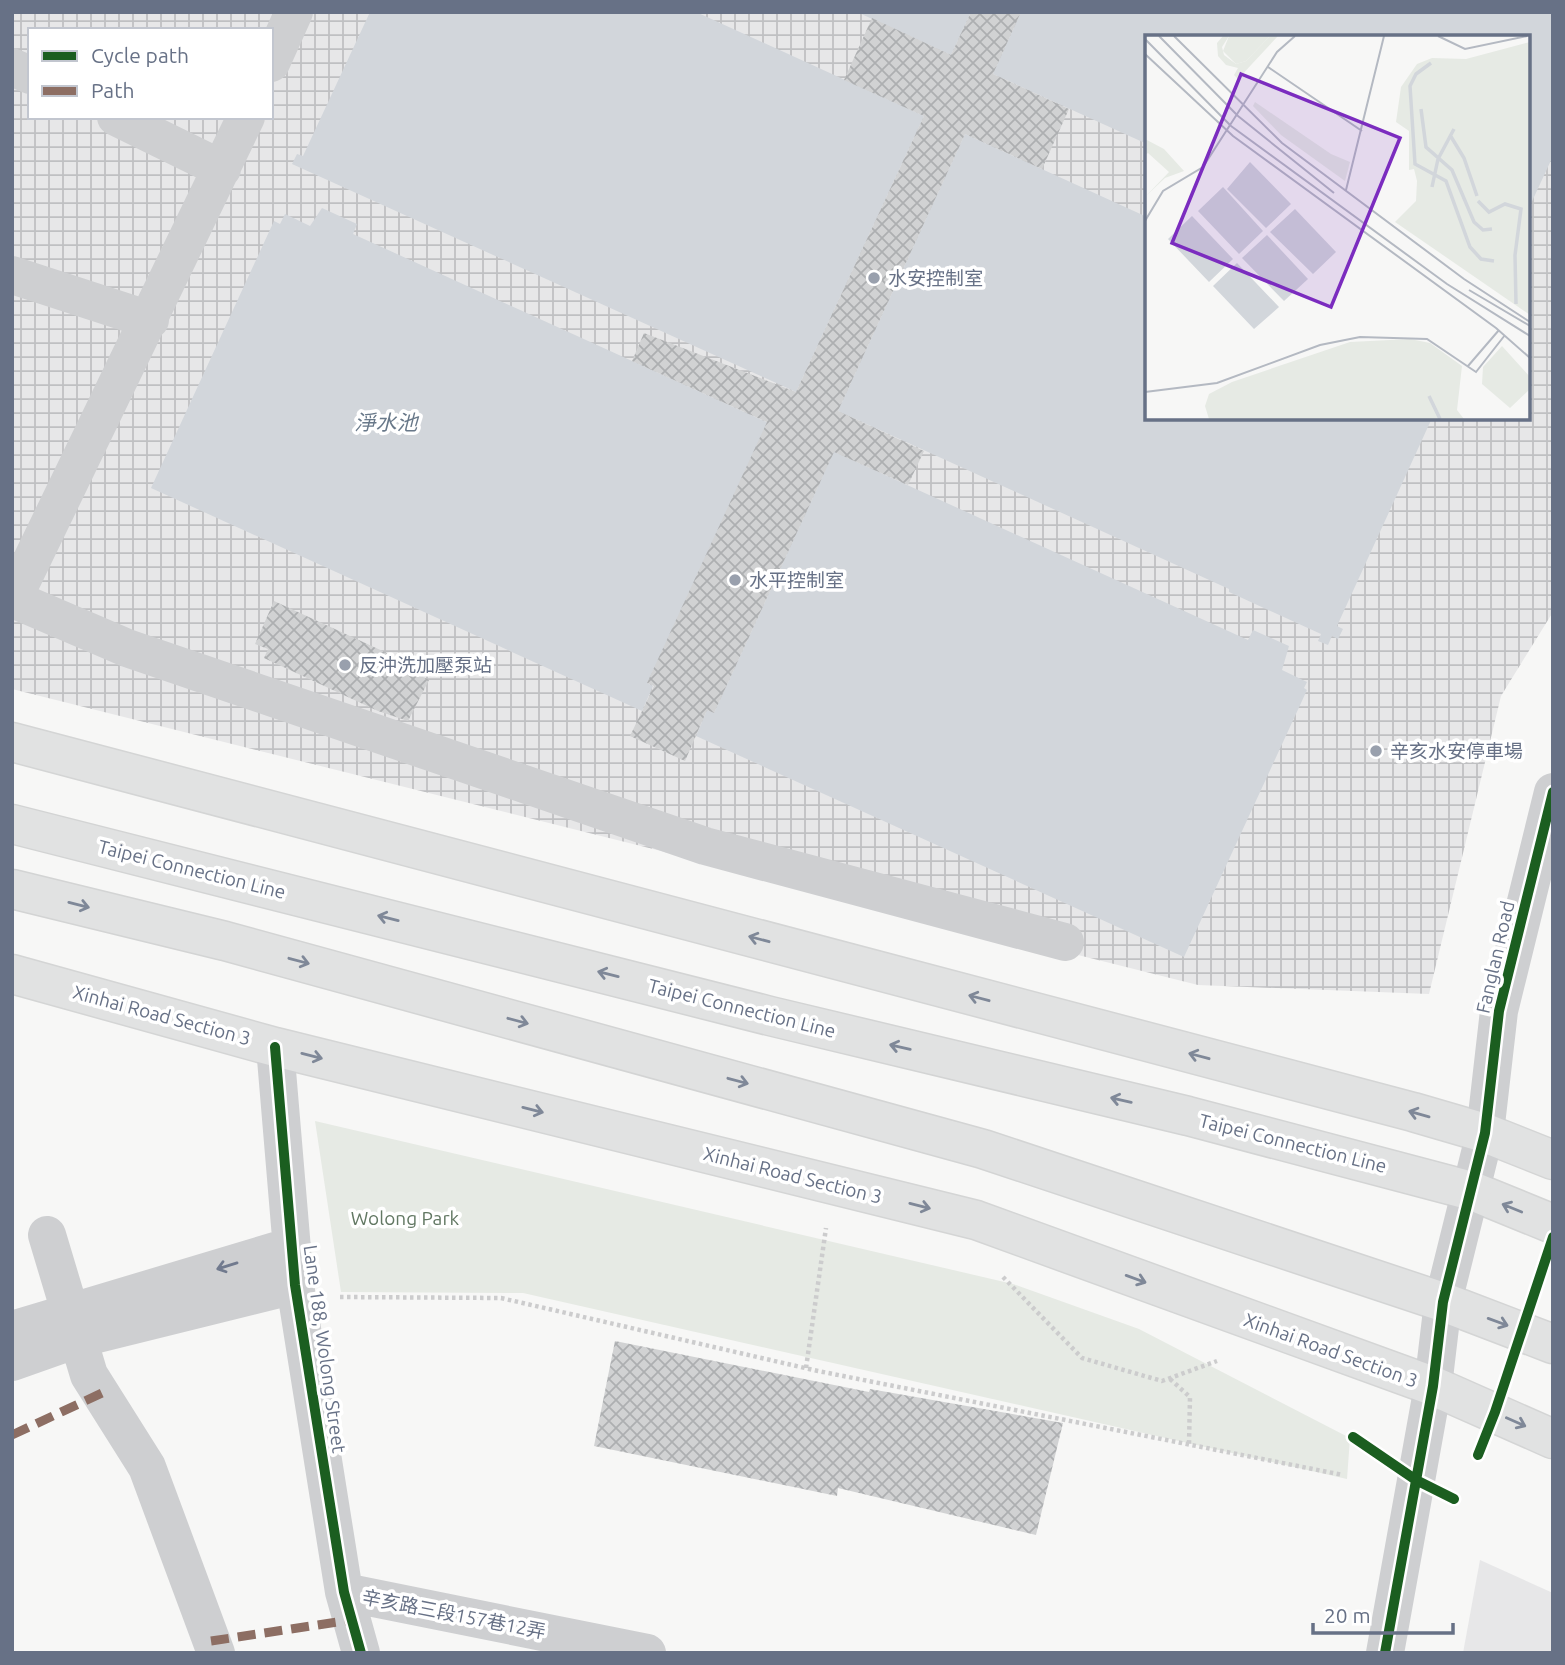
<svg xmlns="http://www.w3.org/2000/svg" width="1565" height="1665" font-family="Ubuntu,'Noto Sans TC',sans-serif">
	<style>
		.built { fill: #e7e7e8 }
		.industrial { fill: url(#industrial-grid); fill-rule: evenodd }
		.park { fill: #e6eae4 }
		.water { fill: #d2d6db }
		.building { fill: url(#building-cross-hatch) }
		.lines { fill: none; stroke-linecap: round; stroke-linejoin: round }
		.major-casing { stroke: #d4d5d5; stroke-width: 41 }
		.highway-casing { stroke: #d3d4d4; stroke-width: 41 }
		.path { stroke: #cccccd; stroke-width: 4.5; stroke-dasharray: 3.5 3.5; stroke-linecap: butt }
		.minor { stroke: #cecfd1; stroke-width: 38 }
		.major { stroke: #e1e2e2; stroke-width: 38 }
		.highway { stroke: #e1e2e2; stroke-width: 38 }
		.quiet { stroke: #8d6e63; stroke-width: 9; stroke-dasharray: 18 9; stroke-linecap: butt }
		.cycleway-casing { stroke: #fff; stroke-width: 15 }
		.cycleway { stroke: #1b5e20; stroke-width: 10 }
		.oneway { stroke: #7f8898 }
		.oneway2 { stroke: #717a8e }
		.poi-dot { fill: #99a0ad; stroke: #fff; stroke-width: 2.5 }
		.labels { text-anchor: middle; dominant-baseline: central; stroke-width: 7; stroke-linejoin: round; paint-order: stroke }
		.poi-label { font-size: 19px; fill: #677186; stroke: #fff; text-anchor: start }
		.street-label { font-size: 19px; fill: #677186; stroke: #fff }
		.park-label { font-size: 19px; fill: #627863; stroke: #fff }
		.water-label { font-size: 21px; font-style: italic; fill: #687889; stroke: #fff }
		.inset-river { fill: none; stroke: #d2d6db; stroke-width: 3.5 }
		.inset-road { fill: none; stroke: #b4b9c2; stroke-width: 2 }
		.view { fill: #7b2cbf; fill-opacity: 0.15; stroke: #7b2cbf; stroke-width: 3.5 }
		.inset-edge { fill: none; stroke: #677186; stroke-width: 3.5 }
	</style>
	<defs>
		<pattern id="industrial-grid" width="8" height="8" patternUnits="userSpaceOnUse" patternTransform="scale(1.75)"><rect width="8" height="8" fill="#e7e7e8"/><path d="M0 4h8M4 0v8" fill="none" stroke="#bfc0c2"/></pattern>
		<pattern id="building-cross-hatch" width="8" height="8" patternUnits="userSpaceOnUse" patternTransform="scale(1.75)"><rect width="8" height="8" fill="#d1d2d3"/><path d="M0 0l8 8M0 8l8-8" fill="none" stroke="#adafb1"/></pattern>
	</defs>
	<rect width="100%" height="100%" fill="#f7f7f6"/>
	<path class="built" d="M 1480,1560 L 1553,1593 L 1553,1653 L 1463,1653 Z"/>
	<path class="industrial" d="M 12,12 L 1553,12 L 1553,612 L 1501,696 L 1429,994 L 1198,985 L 12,689 ZM 30,30 L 271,30 L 271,117 L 30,117 ZM 1147,37 L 1528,37 L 1528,418 L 1147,418 Z"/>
	<path class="park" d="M 315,1121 L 1013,1284 L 1139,1329 L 1350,1438 L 1347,1479 L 523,1293 L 341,1292 Z"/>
	<path class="water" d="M 370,12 L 696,12 L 924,116 L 796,392 L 292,164 L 297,154 L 303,156 Z
		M 857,12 L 971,12 L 951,55 Z
		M 1021,12 L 1553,12 L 1553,156 L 1528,210 L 1528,37 L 1147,37 L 1147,144 L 993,74 Z
		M 965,134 L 1147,217 L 1147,418 L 1432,418 L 1337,626 L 1343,629 L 1338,639 L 1332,636 L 1328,645 L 1318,641 L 1321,634 L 1229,592 L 1229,589 L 838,411 Z
		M 322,208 L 357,224 L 353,234 L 773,425 L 647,683 L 653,686 L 642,711 L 151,488 L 274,221 L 280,224 L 285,214 L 310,226 Z
		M 828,449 L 1248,640 L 1253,630 L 1289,646 L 1282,670 L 1307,682 L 1304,688 L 1307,690 L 1184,957 L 696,736 L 707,710 L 714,713 L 822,478 Z"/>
	<path class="building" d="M 971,12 L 1021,12 L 993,74 L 1069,109 L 1042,169 L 965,134 L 838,411 L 924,451 L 908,485 L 834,452 L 714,713 L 707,710 L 685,761 L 630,736 L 654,686 L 647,683 L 767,422 L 632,361 L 644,333 L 796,392 L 924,116 L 844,80 L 872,18 L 951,55 Z
		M 274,601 L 426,671 L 423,677 L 429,680 L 408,721 L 378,711 L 264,658 L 268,649 L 255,644 Z
		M 615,1341 L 869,1392 L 870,1389 L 1063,1423 L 1036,1535 L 838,1488 L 837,1496 L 594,1446 Z"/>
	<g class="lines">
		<g class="major-casing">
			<path id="major" d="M 12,742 L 1413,1112 L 1485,1133 L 1553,1160
				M 12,974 L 275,1047 L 976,1220 L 1433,1386 L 1553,1439
				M 1472,1191 L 1553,1224
				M 1443,1302 L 1553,1344"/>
		</g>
		<g class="highway-casing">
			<path id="highway" d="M 12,824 L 770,1016 L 1188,1116 L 1472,1191
				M 12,889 L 225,941 L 983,1149 L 1443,1302"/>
		</g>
		<path class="path" d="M 1003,1277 L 1082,1358 L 1162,1381 L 1217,1361
			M 340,1297 L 501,1298 L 818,1371 L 1343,1475
			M 806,1368 L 826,1228
			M 1170,1379 L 1190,1397 L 1189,1444"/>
		<path class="minor" d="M 271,63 L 294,12
			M 12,67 L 30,75
			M 116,117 L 222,169
			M 246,117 L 13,599 L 127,648 L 705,846 L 1065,942
			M 12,275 L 150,320
			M 275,1047 L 295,1285 L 344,1592 L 361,1653
			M 47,1235 L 89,1375 L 147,1467 L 216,1653
			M 12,1330 L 292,1246
			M 12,1362 L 77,1339 L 295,1285
			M 344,1592 L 647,1653
			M 1385,1653 L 1433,1386 L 1443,1302 L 1485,1133 L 1499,1011 L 1553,792"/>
		<use href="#major" class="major"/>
		<use href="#highway" class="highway"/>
		<path class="quiet" d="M 12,1435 L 102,1393
			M 211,1641 L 351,1620"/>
		<g class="cycleway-casing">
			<path id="cycleway" d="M 275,1047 L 295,1285 L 344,1592 L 361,1653
				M 1353,1437 L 1416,1480 L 1454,1499
				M 1478,1455 L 1495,1412 L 1553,1237
				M 1385,1653 L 1433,1386 L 1443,1302 L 1485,1133 L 1499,1011 L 1553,792"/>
		</g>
		<use href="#cycleway" class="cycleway"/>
	</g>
	<defs><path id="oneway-shaft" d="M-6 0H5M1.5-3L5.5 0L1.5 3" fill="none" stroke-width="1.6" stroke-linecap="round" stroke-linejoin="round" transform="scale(1.75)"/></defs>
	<g class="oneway">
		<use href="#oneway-shaft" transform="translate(79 905) rotate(14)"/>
		<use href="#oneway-shaft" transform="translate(388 918) rotate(-166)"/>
		<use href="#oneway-shaft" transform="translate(759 939) rotate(-165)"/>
		<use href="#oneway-shaft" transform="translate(299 961) rotate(15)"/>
		<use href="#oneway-shaft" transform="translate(608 974) rotate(-166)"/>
		<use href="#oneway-shaft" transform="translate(979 998) rotate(-165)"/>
		<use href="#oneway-shaft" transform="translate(518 1021) rotate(15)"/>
		<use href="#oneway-shaft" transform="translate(900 1047) rotate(-167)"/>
		<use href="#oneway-shaft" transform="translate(312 1056) rotate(14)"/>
		<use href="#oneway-shaft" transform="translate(1199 1056) rotate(-165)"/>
		<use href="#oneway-shaft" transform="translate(738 1081) rotate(15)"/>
		<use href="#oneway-shaft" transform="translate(1121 1100) rotate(-167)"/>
		<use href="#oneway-shaft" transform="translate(533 1110) rotate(14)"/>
		<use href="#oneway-shaft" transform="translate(1419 1114) rotate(-164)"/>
		<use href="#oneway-shaft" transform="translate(920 1206) rotate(14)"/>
		<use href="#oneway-shaft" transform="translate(1512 1208) rotate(-158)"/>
		<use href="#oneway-shaft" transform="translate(1136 1279) rotate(20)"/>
		<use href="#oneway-shaft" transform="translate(1498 1322) rotate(20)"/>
		<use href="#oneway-shaft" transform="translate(1516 1422) rotate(24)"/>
	</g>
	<use class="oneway2" href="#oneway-shaft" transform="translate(227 1266) rotate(163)"/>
	<g class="poi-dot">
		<circle cx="874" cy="278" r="7"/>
		<circle cx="735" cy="580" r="7"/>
		<circle cx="345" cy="665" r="7"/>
		<circle cx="1376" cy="751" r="7"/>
	</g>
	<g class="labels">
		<g class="poi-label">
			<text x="888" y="278">水安控制室</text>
			<text x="749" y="580">水平控制室</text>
			<text x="359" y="665">反沖洗加壓泵站</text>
			<text x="1390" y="751">辛亥水安停車場</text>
		</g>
		<g class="street-label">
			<text transform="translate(192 869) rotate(14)">Taipei Connection Line</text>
			<text transform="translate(1495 957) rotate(-77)">Fanglan Road</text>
			<text transform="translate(742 1008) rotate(14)">Taipei Connection Line</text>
			<text transform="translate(162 1015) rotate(15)">Xinhai Road Section 3</text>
			<text transform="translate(1293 1143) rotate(14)">Taipei Connection Line</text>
			<text transform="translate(793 1175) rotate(14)">Xinhai Road Section 3</text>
			<text transform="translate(325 1349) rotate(82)">Lane 188, Wolong Street</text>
			<text transform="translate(1331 1350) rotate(20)">Xinhai Road Section 3</text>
			<text transform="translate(454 1614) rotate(11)">辛亥路三段157巷12弄</text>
		</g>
		<g class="park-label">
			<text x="405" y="1218">Wolong Park</text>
		</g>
		<g class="water-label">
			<text x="386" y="422">淨水池</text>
		</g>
	</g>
	<g transform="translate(1145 35)">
		<rect width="385" height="385" fill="#f7f7f6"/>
		<path d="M 84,1 L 125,1 L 101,26 L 91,29 L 78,16 Z" fill="#e6eae4"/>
		<path d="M 0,104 L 19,114 L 39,136 L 20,143 L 1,161 L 24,137 L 3,118 L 0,120 ZM 265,304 L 285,308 L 317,331 L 312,375 L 319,384 L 64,384 L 60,371 L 64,359 L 87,347 L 205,307 Z" fill="#e6eae4"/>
		<path d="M 78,1 L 84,1 L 77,12 L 79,20 L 91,29 L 101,26 L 125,1 L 133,1 L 93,44 L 89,40 L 93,33 L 81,30 L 73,21 L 72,8 ZM 385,7 L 385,280 L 250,187 L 271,166 L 272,146 L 269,134 L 264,135 L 264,96 L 251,87 L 256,52 L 272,29 L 287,23 L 321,24 ZM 110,67 L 186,119 L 205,127 L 200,146 L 136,100 L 108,71 ZM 357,311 L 385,342 L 385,354 L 365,373 L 337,349 L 338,332 Z" fill="#e6eae4"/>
		<path d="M 105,127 L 146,169 L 121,193 L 82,154 ZM 78,152 L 118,196 L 94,219 L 53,176 ZM 150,174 L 191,217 L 168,239 L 125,197 ZM 47,181 L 88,224 L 64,247 L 23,204 ZM 122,200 L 163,244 L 139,266 L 97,223 ZM 92,228 L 134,272 L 109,294 L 68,251 Z" fill="#d2d6db"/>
		<path class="inset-river" d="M 286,28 L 271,39 L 265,51 L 270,129 L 301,146 L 325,212 L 336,224 L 349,226M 276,74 L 281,112 L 307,135 L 329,187 L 338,195 L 347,194M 305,100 L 319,123 L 332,161M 287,152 L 293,124 L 309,94M 333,166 L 344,177 L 360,169 L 376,174 L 370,220 L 371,269M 284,361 L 295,384"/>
		<path class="inset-road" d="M 14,1 L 93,81M 29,1 L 137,108 L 319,244 L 385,287M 293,1 L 320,14 L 382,1M 0,4 L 86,91M 0,19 L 88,101 L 351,293 L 385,323M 123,32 L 217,96M 93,81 L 189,158M 86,91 L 302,249 L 385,301M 201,155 L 239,1M 0,186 L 18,156 L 58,132 L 132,17 L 150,1M 324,255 L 385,291M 323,331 L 354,295M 0,357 L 72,348 L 175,310 L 215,302 L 282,304 L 331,337 L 360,300"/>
		<path class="view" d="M 96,39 L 255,103 L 186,272 L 27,208 Z"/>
		<rect width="385" height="385" class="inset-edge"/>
	</g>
	<rect width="1565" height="1665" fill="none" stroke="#677186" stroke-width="28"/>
	<rect x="28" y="28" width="245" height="91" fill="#ffffff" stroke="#c2c6cf" stroke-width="2"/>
	<rect x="42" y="51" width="35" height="10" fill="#1b5e20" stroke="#c2c6cf" stroke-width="2"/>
	<text x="91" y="63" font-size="21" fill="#677186">Cycle path</text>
	<rect x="42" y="86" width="35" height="10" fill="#8d6e63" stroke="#c2c6cf" stroke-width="2"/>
	<text x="91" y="98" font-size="21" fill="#677186">Path</text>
	<path d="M1313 1623v10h140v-10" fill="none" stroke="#677186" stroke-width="3.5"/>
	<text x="1324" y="1623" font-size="21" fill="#677186" stroke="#ffffff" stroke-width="5" paint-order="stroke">20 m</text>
</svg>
